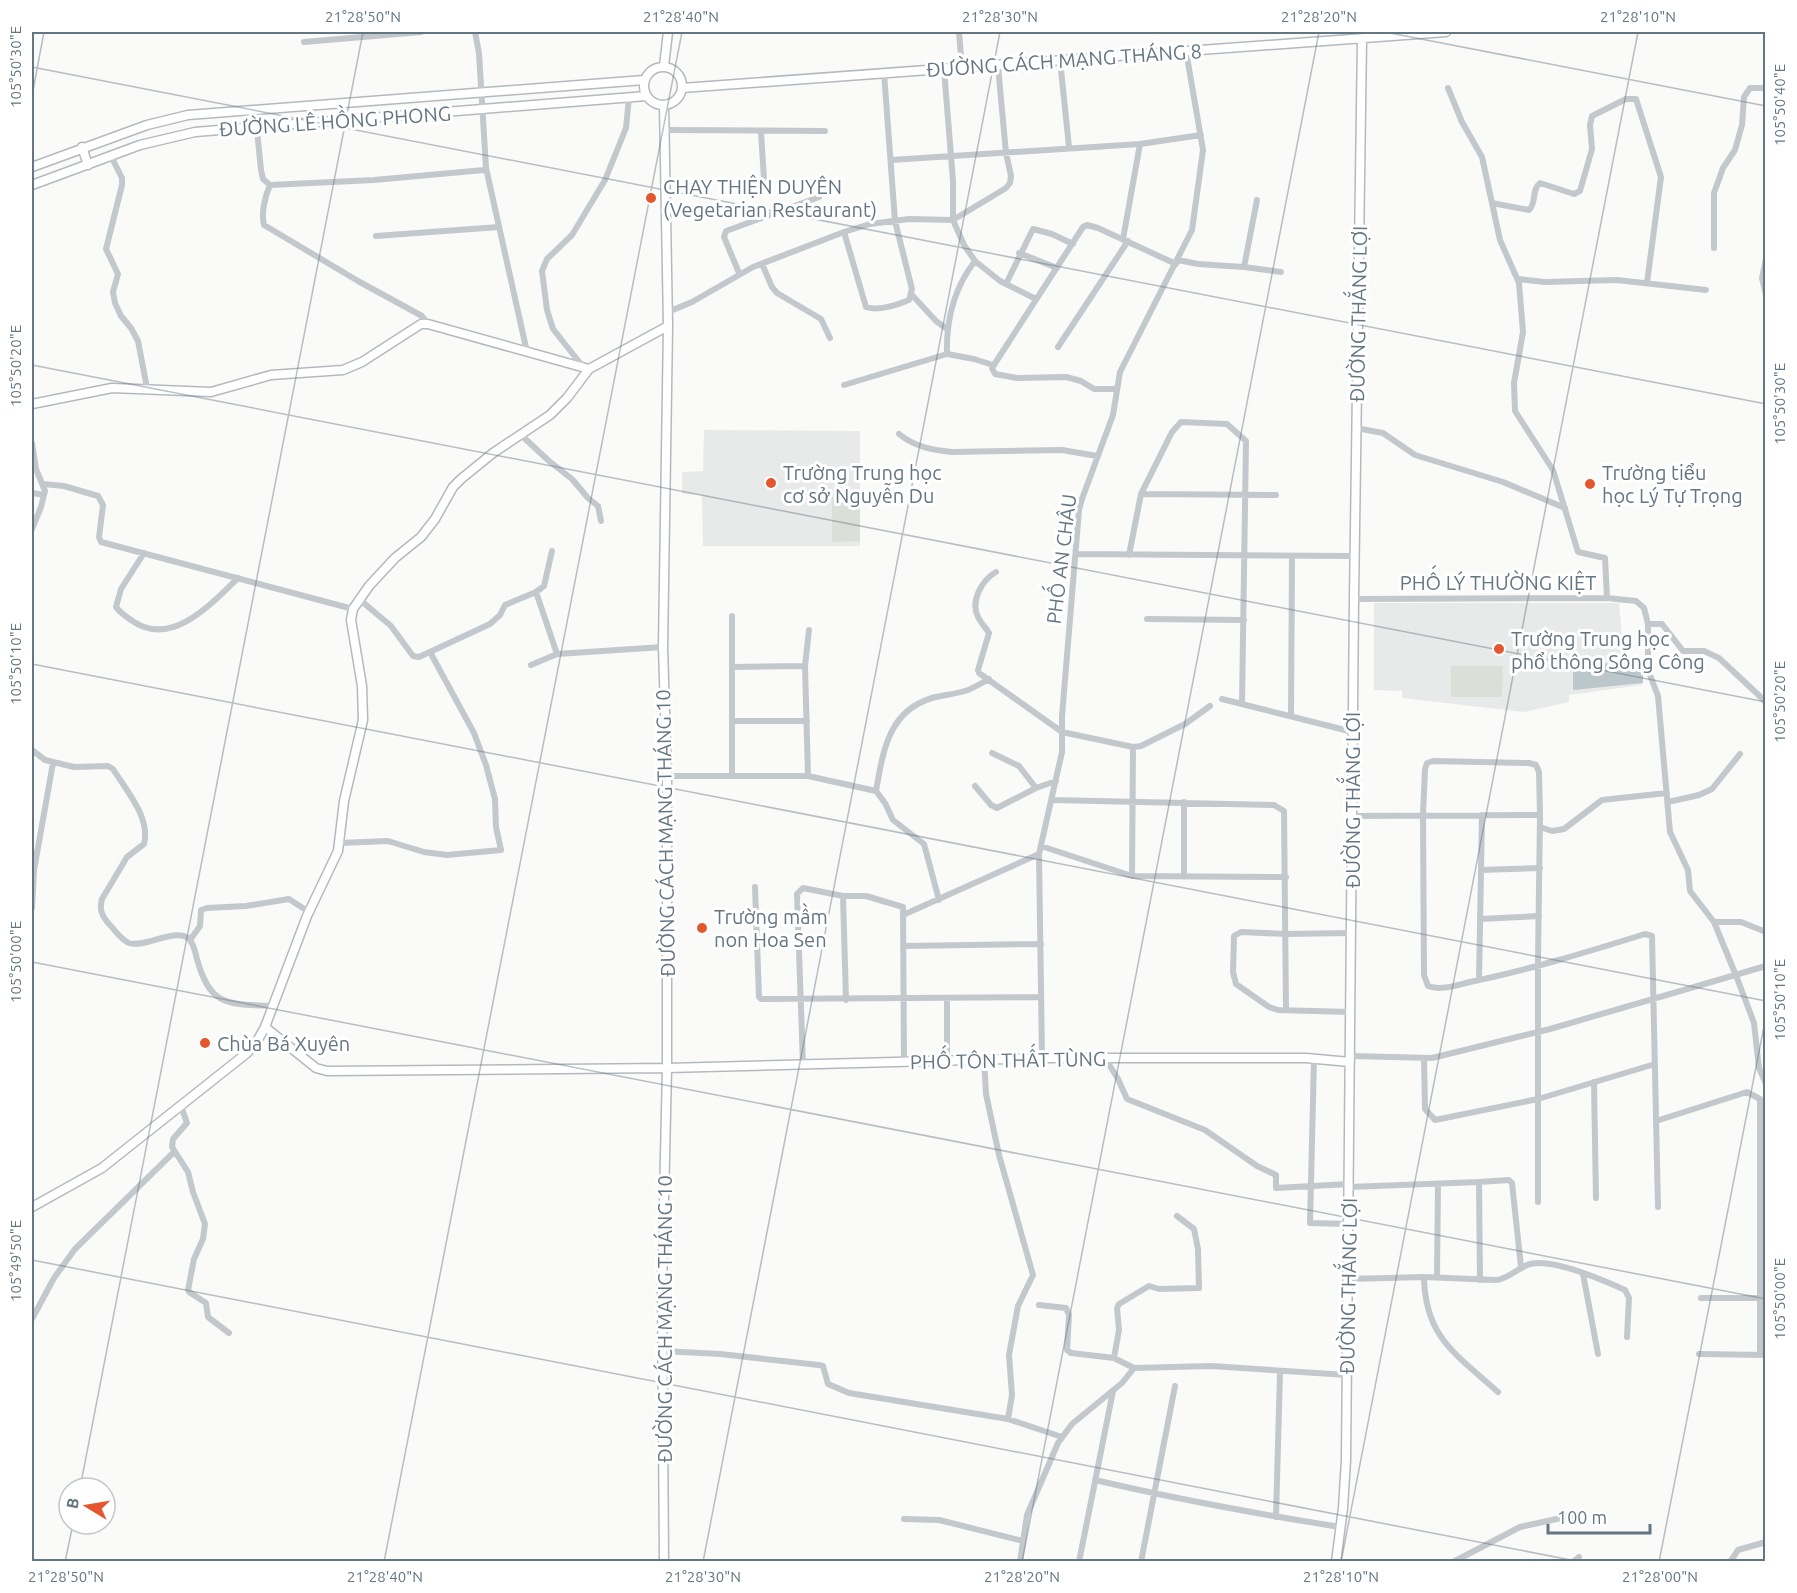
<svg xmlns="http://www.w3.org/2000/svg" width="1797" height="1593" font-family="Ubuntu,sans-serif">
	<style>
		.built { fill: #e8e9e9 }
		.green { fill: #dadfd7 }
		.water { fill: #bbc7cb }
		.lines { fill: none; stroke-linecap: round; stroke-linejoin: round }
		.secondary-casing { stroke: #b3babf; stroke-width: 11 }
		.street { stroke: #c3c8cc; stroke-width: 6 }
		.secondary { stroke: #fff; stroke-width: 8 }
		.ticks { fill: none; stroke: #657683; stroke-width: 1.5; stroke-opacity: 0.45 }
		.poi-dot { fill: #e4572e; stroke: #fff; stroke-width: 2 }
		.labels { text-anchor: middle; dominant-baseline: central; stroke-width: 6; stroke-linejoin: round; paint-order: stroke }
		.street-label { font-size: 20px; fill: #657683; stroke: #fff }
		.poi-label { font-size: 20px; fill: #657683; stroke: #fff; text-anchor: start }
		.neatline { fill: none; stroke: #657683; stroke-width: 2 }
		.ticks-label { font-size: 15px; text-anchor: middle; fill: #657683 }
	</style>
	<rect width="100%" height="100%" fill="#fafaf8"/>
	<path class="built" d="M 704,430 L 860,431 L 860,546 L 703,546 L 702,495 L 682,494 L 682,472 L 703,471 Z
		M 1374,603 L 1619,603 L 1624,658 L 1643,660 L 1642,685 L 1569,695 L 1569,702 L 1524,712 L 1402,698 L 1402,691 L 1374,690 Z"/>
	<path class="green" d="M 832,497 L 860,497 L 860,541 L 832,542 Z
		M 1451,666 L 1503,666 L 1502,697 L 1451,697 Z"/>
	<path class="water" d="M 1643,662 L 1643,683 L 1573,690 L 1573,665 Z"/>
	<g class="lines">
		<g class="secondary-casing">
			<path id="secondary" d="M 664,66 L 668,32
				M644 86a19 19 0 1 1 38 0a19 19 0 1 1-38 0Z
				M 682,88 L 1446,32
				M 664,105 L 668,326 L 663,647 L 667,776 L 667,1068 L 662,1290 L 664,1562
				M 82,147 L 88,165
				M 32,167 L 147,125 L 188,115 L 644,80
				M 32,185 L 140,145 L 195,132 L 646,96
				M 32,404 L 112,388 L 211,392 L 271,375 L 343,370 L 362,362 L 421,324 L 428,324 L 589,369
				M 265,1027 L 316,1068 L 327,1071 L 667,1068 L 1042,1058 L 1306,1058 L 1350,1062
				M 32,1207 L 102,1168 L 247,1053 L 256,1043 L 265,1027 L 307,916 L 338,851 L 344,801 L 363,720 L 362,686 L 351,620 L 353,609 L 369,586 L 395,558 L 421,537 L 435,519 L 453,487 L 461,479 L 493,453 L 550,415 L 567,398 L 589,369 L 668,326
				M 1336,1562 L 1343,1508 L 1346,1460 L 1354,599 L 1362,39"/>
		</g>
		<path class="street" d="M 475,32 L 479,53 L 486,168 L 527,352
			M 959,32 L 962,68
			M 304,42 L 421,32
			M 1060,60 L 1069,147
			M 944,69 L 953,181 L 953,220 L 964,245 L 975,261 L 1000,281 L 1036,299
			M 1448,88 L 1462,122 L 1482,157 L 1500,240 L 1519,283 L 1523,332 L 1514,383 L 1515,411 L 1553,470 L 1578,552 L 1605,558 L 1607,598
			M 255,110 L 261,170 L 263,179 L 270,185 L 374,180 L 484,170 L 486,168
			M 665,130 L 825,131
			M 111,156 L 122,178 L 122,185 L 106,249 L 118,274 L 113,292 L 115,303 L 121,316 L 131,328 L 138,341 L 147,388
			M 891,160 L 1140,144 L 1201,135
			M 270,185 C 265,196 261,213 264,225 L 358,281 L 422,316 L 428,324
			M 744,188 L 764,179 L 761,132
			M 1492,203 L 1529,210 C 1537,203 1531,190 1540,183 L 1574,194 L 1580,191 L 1592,149 L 1590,125 L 1592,116 L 1626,99 L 1636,99 L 1661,177 L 1647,283
			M 844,232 L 866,307 C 878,311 897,305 909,300 L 912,289 L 895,221 L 884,73
			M 376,236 L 499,227
			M 1123,239 L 1140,144
			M 1714,248 L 1714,193 L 1723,168 L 1735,150 L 1742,125 L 1744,97 L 1750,88 L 1766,88
			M 1019,253 L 1057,268
			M 1766,259 L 1762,278 L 1766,295
			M 1178,260 L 1198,264 L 1244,267 L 1281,272
			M 762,264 L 772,287 L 777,293 L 821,319 L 830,338
			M 1244,267 L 1257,200
			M 739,273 L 724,237 L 726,231 L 819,197
			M 1518,279 L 1545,282 L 1617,280 L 1706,290
			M 1006,284 L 1033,229 L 1052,234 L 1073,244
			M 912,295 L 936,321 L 947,329
			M 668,312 L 692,302 L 753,267 L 844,232 L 870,224 L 909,219 L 953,220 L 1006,188 L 1010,183 L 1011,176 L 1006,153 L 998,66
			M 1058,347 L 1128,241
			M 947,354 C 946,320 954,288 975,261
			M 584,368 L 553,329 L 547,310 L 542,271 L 547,259 L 572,235 L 605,180 L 626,128 L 629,97
			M 844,385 L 947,354 L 974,359 L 993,365
			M 1116,389 L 1094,389 L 1081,381 L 1066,377 L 1017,378 L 995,374 L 992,368 L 1083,227 L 1087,225 L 1098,228 L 1176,264
			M 1356,428 L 1383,433 L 1415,455 L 1503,482 L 1565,508
			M 899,434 C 915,447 932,450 952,452 L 1062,450 L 1097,456
			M 521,435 L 549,461 L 572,479 L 588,498 L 598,506 L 601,521
			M 32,443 L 36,469 L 45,491 L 41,507 L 32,529
			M 43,484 L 64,486 L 98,496 L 103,505 L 99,537 L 101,542 L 353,609
			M 32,493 L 44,495
			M 1141,494 L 1276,495
			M 144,553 L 121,589 L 116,607 C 120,613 128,618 134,622 C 173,647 212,603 238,578
			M 1076,554 L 1354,556
			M 1129,555 L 1141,494 L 1172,432 L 1181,422 L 1227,424 L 1246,441 L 1242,704
			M 996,572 C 982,580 970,601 978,617 C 981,623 986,628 989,633 L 978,670 L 979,673 L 1062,732 L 1133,747 L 1141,746 L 1185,724 L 1210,706
			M 536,592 L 557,654 L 663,647
			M 359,599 L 391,626 L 413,656 L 419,657 L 490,624 L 500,615 L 505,605 L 536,592 L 544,586 L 552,551
			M 1354,599 L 1607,598 L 1636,601 L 1644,608 L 1648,624 L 1648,670 L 1658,696 L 1670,832 L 1688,870 L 1690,891 L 1714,922 L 1737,978 L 1754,1023 L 1759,1068 L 1766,1084
			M 732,616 L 732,776
			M 1147,619 L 1244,620
			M 1648,624 L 1662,624 L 1683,651 L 1704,651 L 1719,658 L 1766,702
			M 531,665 L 557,654
			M 732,667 L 805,666
			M 1222,699 L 1353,732
			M 1291,716 L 1292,556
			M 732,721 L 807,721
			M 32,750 L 45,760 L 74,767 L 108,766 L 113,769 C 126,790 151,818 144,844 L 127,857 L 102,899 C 99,910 102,916 109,924 C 115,930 121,940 129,943 C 145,948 174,928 188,938 C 194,943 195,952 197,959 C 210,1007 228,1004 273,1006
			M 992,753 L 1019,766 L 1036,788
			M 667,776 L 808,776 L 876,791 L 885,803 L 893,820 L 924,844 L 939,900
			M 808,776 L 805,666 L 809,630
			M 975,786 L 991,805 L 997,808 L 1036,788 L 1056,781
			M 876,791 C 883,752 888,711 932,698 C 944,695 956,694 968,690 C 975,687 982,683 989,679
			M 1052,800 L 1274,805 L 1284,811 L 1286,1010
			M 1668,802 L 1699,795 L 1712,789 L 1740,754
			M 1352,816 L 1540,815
			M 1540,827 L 1552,831 L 1564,829 L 1602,800 L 1667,793
			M 340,843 L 388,841 L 424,852 L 447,855 L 501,850 L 496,827 L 495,799 L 486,765 L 474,733 L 430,652
			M 1041,846 L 1132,876 L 1286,877
			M 1481,870 L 1540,868
			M 1132,876 L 1133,747
			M 1184,877 L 1184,802
			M 755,887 L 759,997 L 761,999 L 1041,997
			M 843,896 L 846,1000
			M 32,908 L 34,870 L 53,763
			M 903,915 L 1039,854
			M 1480,919 L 1539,916
			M 1714,922 L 1741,922 L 1766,932
			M 190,940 L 200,926 L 201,910 L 207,908 L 246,906 L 289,899 L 309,912
			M 903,946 L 1041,944
			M 1479,980 L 1482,815
			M 947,998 L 947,1060
			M 1350,1012 L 1278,1010 L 1269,1007 L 1236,984 L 1233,972 L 1234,936 L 1241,932 L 1286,934 L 1351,933
			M 1350,1056 L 1432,1058 L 1550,1029 L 1766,966
			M 1042,1058 L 1039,854 L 1062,752 L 1062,716 L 1079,510 L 1082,499 L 1113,415 L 1120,372 L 1192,230 L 1203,150 L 1186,51
			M 1105,1058 L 1118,1079 L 1127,1099 L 1205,1130 L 1257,1166 L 1276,1175 L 1276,1188 L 1349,1184
			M 1424,1058 L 1425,1109 L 1435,1120 L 1538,1099 L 1655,1064
			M 984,1059 L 986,1094 L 999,1155 L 1033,1275 L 1018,1306 L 1009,1355 L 1012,1395 L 1008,1419
			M 1314,1059 L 1310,1223 L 1348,1224
			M 803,1064 L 797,894 L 803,888 L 843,896 L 866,896 L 903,907 L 904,1061
			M 1594,1082 L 1596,1198
			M 181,1106 L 187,1123 L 173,1139 L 172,1147 L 188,1172 L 193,1192 L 205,1224 L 203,1239 L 194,1259 L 188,1290 L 189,1292 L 206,1303 L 208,1317 L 229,1333
			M 1656,1121 L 1747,1092 L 1760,1099 L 1760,1355
			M 1349,1187 L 1479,1182
			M 1538,1202 C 1538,1123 1538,1045 1538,966 L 1538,960 L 1540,815 L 1539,772 L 1536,765 L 1529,763 L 1433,761 L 1427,763 L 1425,769 L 1423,815 L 1424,975 L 1428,986 C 1441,991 1457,985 1470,982 C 1529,970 1587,952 1645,934 L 1652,936 L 1658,1207
			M 1583,1274 L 1598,1354
			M 1424,1277 C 1425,1338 1457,1355 1498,1392
			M 1437,1277 L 1438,1185
			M 1348,1279 L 1424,1277 L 1496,1280 C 1509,1279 1517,1268 1530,1264 C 1553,1258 1603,1280 1625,1290 L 1629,1298 L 1627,1337
			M 1480,1280 L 1479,1182 L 1509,1180 L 1512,1183 L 1521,1267
			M 1701,1298 L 1766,1298
			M 1039,1305 L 1066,1308 L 1069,1315 L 1067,1350 L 1071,1353 L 1114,1358 L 1134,1368 L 1211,1366 L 1347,1375
			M 32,1319 L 54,1278 L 75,1249 L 174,1152
			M 662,1351 L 720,1354 L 819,1365 L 823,1366 L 828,1384 L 849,1393 L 1008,1419 L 1062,1437
			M 1699,1354 L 1766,1355
			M 1114,1358 L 1119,1330 L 1117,1308 L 1119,1304 L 1149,1286 L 1159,1289 L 1199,1288 L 1198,1249 L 1194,1229 L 1177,1216
			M 1095,1480 C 1176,1499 1258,1514 1340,1527
			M 1276,1517 L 1280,1372
			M 904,1519 L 939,1520 L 1023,1541
			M 1020,1562 L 1027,1515 L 1058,1443 L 1072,1424 L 1122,1383 L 1134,1368
			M 1079,1562 L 1113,1391
			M 1141,1562 L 1175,1386
			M 1453,1562 L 1520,1527 L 1575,1515
			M 1573,1562 L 1579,1557
			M 1730,1562 L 1738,1550 L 1766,1542"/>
		<use href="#secondary" class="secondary"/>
	</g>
	<path class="ticks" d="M 1385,32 L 1766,106M 32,67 L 1766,404M 32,96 L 44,32M 32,365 L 1766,702M 32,664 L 1766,1001M 32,962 L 1766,1299M 32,1260 L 1581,1562M 80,1488 L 363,32M 32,1559 L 46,1562M 65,1562 L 73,1524M 384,1562 L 682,32M 703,1562 L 1000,32M 1022,1562 L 1319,32M 1341,1562 L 1638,32M 1659,1562 L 1766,1016"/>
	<g class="poi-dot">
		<circle cx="651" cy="198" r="6"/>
		<circle cx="771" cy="483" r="6"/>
		<circle cx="1590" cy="484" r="6"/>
		<circle cx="1499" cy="649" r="6"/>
		<circle cx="702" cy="928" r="6"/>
		<circle cx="205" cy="1043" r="6"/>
	</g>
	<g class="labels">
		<g class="street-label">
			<text transform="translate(1064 60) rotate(-4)">ĐƯỜNG CÁCH MẠNG THÁNG 8</text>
			<text transform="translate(335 121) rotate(-4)">ĐƯỜNG LÊ HỒNG PHONG</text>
			<text transform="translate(1358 314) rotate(-89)">ĐƯỜNG THẮNG LỢI</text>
			<text transform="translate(1061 559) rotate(-83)">PHỐ AN CHÂU</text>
			<text x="1498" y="582">PHỐ LÝ THƯỜNG KIỆT</text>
			<text transform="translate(1352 800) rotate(-90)">ĐƯỜNG THẮNG LỢI</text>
			<text transform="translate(665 833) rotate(-91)">ĐƯỜNG CÁCH MẠNG THÁNG 10</text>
			<text transform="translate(1008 1060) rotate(-1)">PHỐ TÔN THẤT TÙNG</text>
			<text transform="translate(1348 1286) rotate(-89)">ĐƯỜNG THẮNG LỢI</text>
			<text transform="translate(664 1319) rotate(-90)">ĐƯỜNG CÁCH MẠNG THÁNG 10</text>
		</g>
		<g class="poi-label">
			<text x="663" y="186">CHAY THIỆN DUYÊN<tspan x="663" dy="23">(Vegetarian Restaurant)</tspan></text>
			<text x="783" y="472">Trường Trung học<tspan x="783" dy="23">cơ sở Nguyễn Du</tspan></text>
			<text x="1602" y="472">Trường tiểu<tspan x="1602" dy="23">học Lý Tự Trọng</tspan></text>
			<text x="1511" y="638">Trường Trung học<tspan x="1511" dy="23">phổ thông Sông Công</tspan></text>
			<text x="714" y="916">Trường mầm<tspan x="714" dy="23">non Hoa Sen</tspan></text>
			<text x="217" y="1043">Chùa Bá Xuyên</text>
		</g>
	</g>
	<rect width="1797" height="1593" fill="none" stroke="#ffffff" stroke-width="66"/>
	<g transform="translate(87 1506) rotate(281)"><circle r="28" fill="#ffffff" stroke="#c1c8cd" stroke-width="1.5"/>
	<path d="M0-4.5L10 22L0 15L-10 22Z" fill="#e4572e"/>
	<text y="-9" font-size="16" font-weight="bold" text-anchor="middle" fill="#657683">B</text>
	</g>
	<path d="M1548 1524v9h102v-9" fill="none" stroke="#657683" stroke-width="3"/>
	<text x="1557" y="1524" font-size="18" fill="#657683" stroke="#ffffff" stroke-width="4.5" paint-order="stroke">100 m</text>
	<rect x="33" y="33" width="1731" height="1527" class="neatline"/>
	<g class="ticks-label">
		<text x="363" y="22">21°28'50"N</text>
		<text x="681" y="22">21°28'40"N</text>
		<text x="1000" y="22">21°28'30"N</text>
		<text x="1319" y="22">21°28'20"N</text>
		<text x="1638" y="22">21°28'10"N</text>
		<text transform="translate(16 67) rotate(-90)" y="5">105°50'30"E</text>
		<text transform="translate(1780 105) rotate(-90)" y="5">105°50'40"E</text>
		<text transform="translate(16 366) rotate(-90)" y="5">105°50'20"E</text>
		<text transform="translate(1780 404) rotate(-90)" y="5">105°50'30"E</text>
		<text transform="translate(16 664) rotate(-90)" y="5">105°50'10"E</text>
		<text transform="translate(1780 702) rotate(-90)" y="5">105°50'20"E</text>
		<text transform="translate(16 962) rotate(-90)" y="5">105°50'00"E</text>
		<text transform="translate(1780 1000) rotate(-90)" y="5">105°50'10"E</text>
		<text transform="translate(16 1261) rotate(-90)" y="5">105°49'50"E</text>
		<text transform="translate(1780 1299) rotate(-90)" y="5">105°50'00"E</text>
		<text x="66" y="1582">21°28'50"N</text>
		<text x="385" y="1582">21°28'40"N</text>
		<text x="703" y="1582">21°28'30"N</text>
		<text x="1022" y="1582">21°28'20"N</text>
		<text x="1341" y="1582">21°28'10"N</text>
		<text x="1660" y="1582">21°28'00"N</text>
	</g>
</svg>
